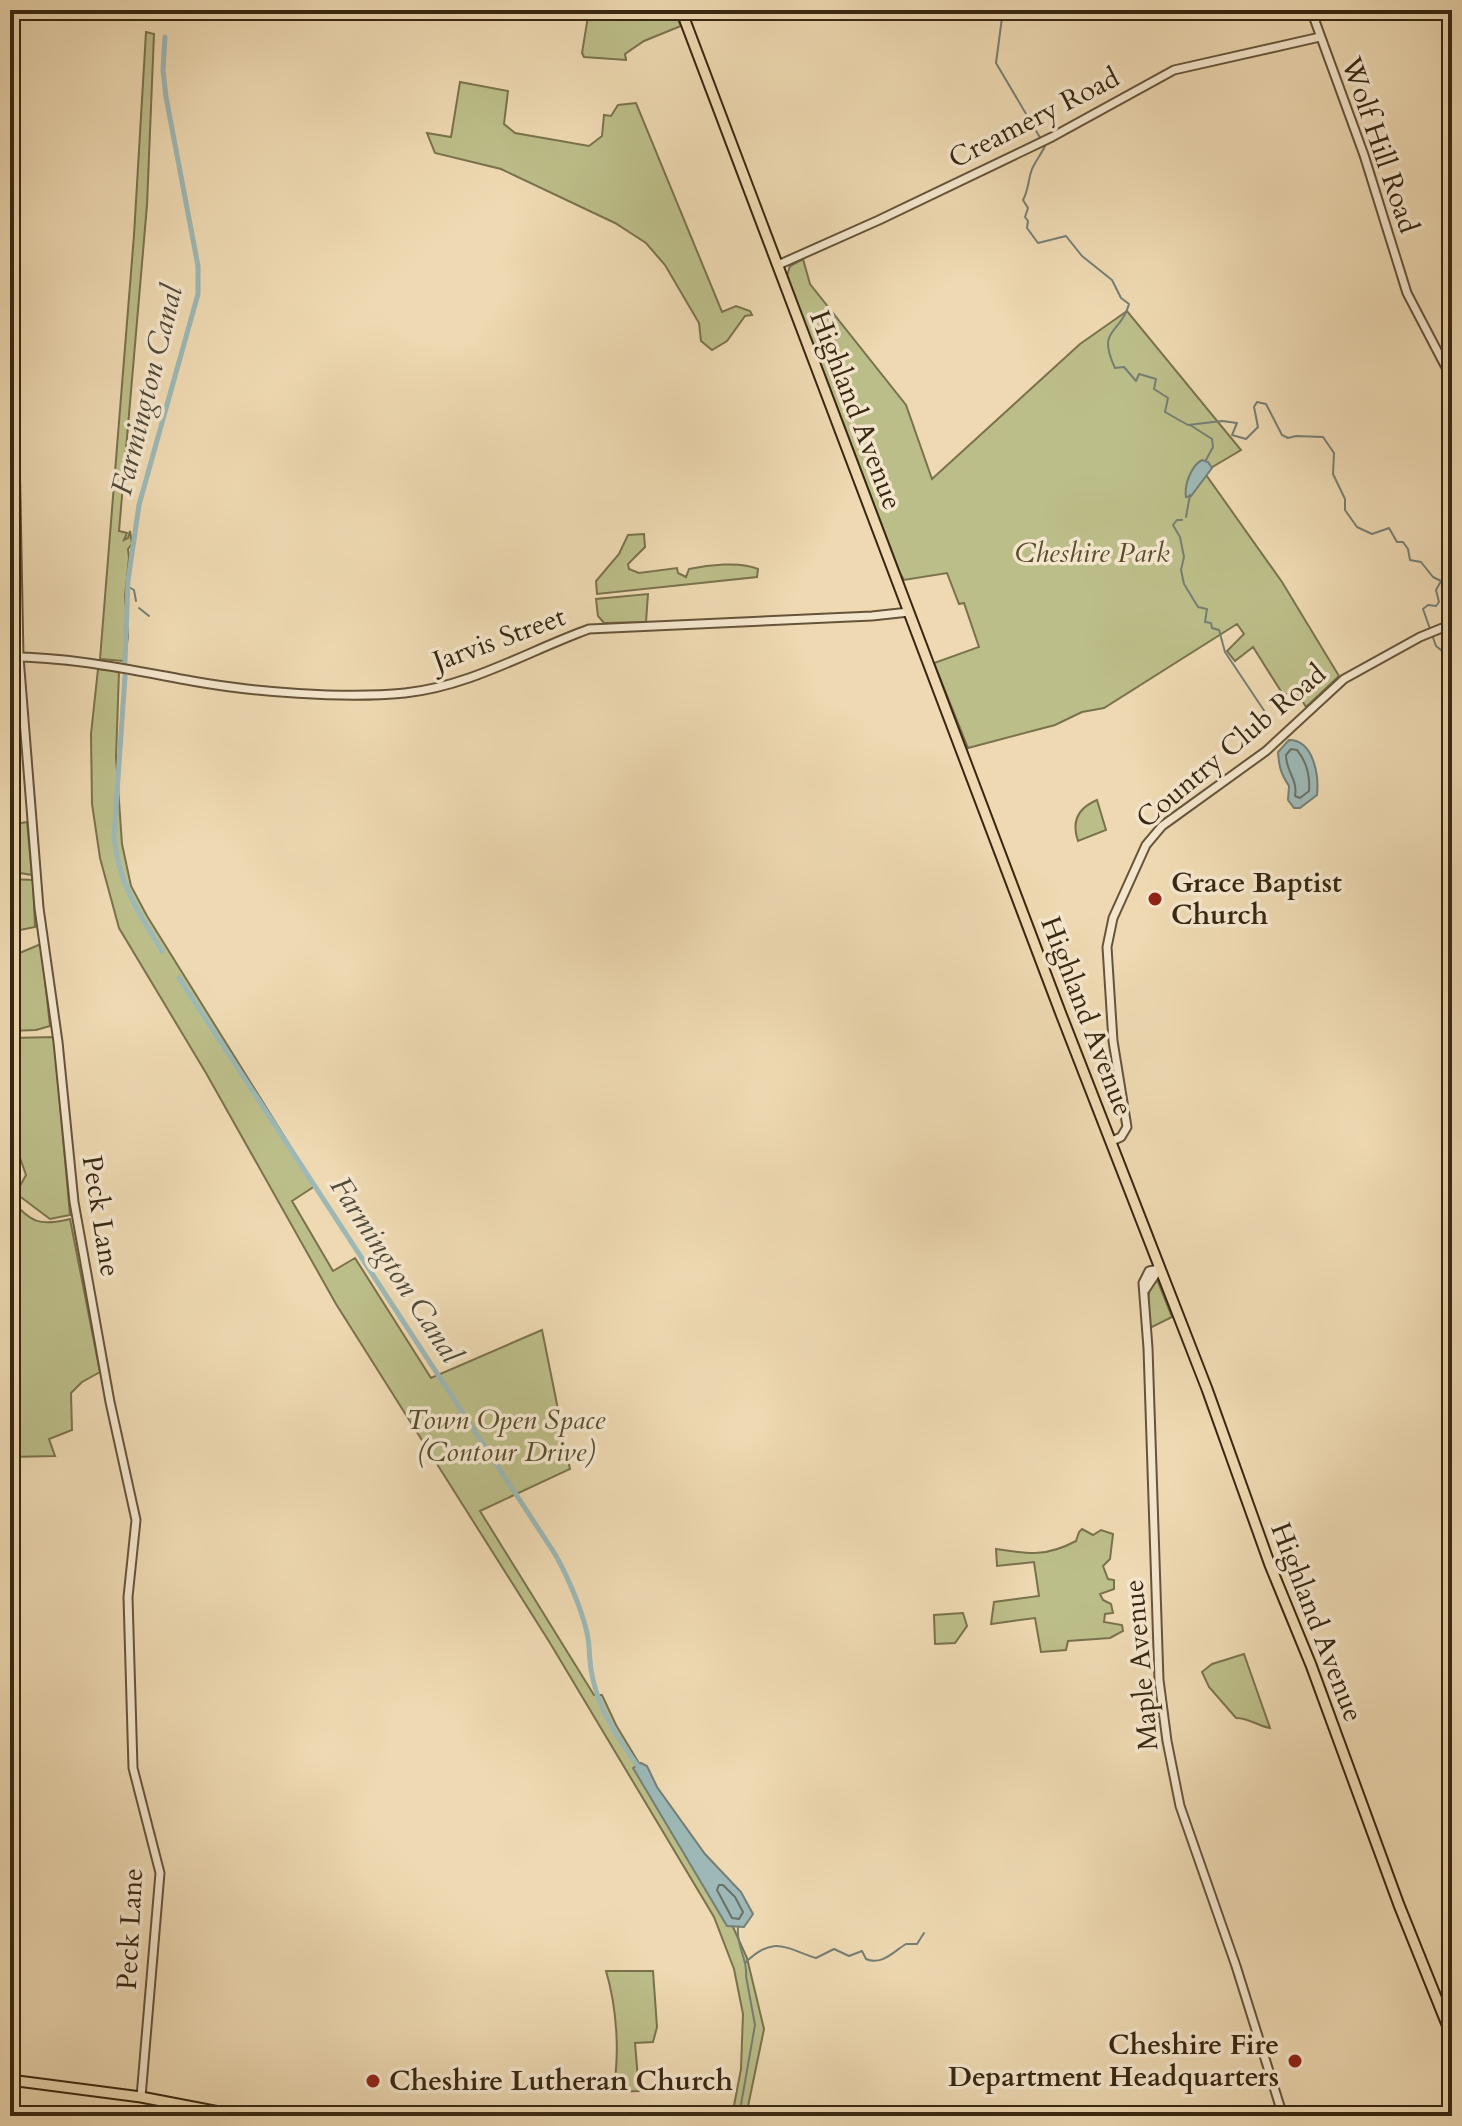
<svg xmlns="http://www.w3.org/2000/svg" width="1462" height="2126" font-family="Cardo,serif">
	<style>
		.green { fill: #bcbe89; stroke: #7a724d; stroke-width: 2 }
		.water { fill: #9db8b6; stroke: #757e74; stroke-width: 2 }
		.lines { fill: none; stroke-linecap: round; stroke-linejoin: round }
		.shore { stroke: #6a7064; stroke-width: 2 }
		.stream { stroke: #757e74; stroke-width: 2 }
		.canal { stroke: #9db8b6; stroke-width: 5 }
		.tertiary-casing { stroke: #665439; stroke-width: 11 }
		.primary-casing { stroke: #382711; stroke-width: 13 }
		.trunk-casing { stroke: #382711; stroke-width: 13 }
		.tertiary { stroke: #f4e6cd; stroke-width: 7 }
		.primary { stroke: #eed9b2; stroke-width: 9 }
		.trunk { stroke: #eed9b2; stroke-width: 9 }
		.poi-dot { fill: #8f2418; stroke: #f4e6cd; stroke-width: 3 }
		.labels { text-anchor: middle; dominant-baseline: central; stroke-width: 7; stroke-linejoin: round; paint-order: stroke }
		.street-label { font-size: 28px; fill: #382711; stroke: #f4e6cd }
		.park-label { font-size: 28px; font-style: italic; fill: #594d2f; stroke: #f4e6cd }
		.poi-label { font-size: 28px; font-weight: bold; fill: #382711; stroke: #f4e6cd; text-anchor: start }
		.water-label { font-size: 30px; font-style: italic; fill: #514b3a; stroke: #f4e6cd }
	</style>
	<rect width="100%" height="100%" fill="#eed9b2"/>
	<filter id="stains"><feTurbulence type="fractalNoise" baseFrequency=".0025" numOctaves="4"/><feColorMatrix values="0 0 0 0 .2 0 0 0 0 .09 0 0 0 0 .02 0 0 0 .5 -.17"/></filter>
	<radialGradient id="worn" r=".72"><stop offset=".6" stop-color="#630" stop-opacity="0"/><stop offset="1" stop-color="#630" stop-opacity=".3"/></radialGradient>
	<path class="green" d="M 589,10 L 674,10 L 681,26 L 644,41 L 625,54 L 626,60 L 584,57 L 582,53 Z
		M 146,32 L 154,34 L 147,205 L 119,531 L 127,533 L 124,540 L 128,538 L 130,531 L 132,544 L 128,549 L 129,558 L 125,596 L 128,637 L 124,661 L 100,659 L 134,235 Z
		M 460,82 L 508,91 L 504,124 L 515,133 L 589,146 L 602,136 L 604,115 L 611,116 L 618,105 L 636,103 L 722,312 L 736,306 L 750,311 L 752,315 L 745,316 L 727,341 L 712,350 L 701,341 L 699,323 L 665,265 L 646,243 L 615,223 L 501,169 L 435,153 L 427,133 L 451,137 Z
		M 803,259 L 810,284 L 906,405 L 932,479 L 1080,344 L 1127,311 L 1241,450 L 1204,472 L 1282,582 L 1339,676 L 1306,707 L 1295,689 L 1284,696 L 1253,647 L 1235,661 L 1227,651 L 1244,634 L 1237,624 L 1104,708 L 1082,712 L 1055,725 L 968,748 L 934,663 L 979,647 L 964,603 L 959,604 L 947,573 L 904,580 L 900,573 L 787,276 L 790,266 Z
		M 644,534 L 645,547 L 628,564 L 629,569 L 639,573 L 677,568 L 678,573 L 686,577 L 689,569 C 707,565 741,561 758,569 L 757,577 L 597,594 L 596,581 L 619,554 L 628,535 Z
		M 648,594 L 646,622 L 604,623 L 598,616 L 596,599 Z
		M 98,669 L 119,671 L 116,758 L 122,844 L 131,886 L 147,916 L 315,1186 L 292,1201 L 333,1271 L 355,1258 L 431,1378 L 542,1330 L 570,1469 L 480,1511 L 594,1695 L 602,1695 L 616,1725 L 720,1898 L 747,1958 L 764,2029 L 746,2116 L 732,2116 L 741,2069 L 743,2014 L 734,1969 L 714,1917 L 550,1643 L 336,1304 L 206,1073 L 119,928 L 100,858 L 92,804 L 91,734 Z
		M 1097,800 L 1106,830 L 1078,841 C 1071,821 1078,808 1097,800 Z
		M 27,822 L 32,875 L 20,873 L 10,858 L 10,825 Z
		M 10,879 L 33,880 L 35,927 L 10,932 Z
		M 41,944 L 50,1026 L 36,1030 L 10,1031 L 10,957 Z
		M 54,1037 L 70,1215 L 50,1219 L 14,1192 L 11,1184 L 20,1186 L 26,1175 L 19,1155 L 10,1155 L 10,1038 Z
		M 10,1199 C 32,1222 38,1227 70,1219 L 100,1372 L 82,1382 L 71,1393 L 72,1430 L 49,1439 L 55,1456 L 10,1457 Z
		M 1154,1280 L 1158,1282 L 1172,1317 L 1150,1328 C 1149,1312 1145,1293 1154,1280 Z
		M 1082,1529 L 1093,1535 L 1101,1530 L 1113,1534 L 1110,1559 L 1103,1566 L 1108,1579 L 1114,1580 L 1114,1589 L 1100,1594 L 1103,1600 L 1111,1604 L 1113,1613 L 1105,1614 L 1104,1622 L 1122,1625 L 1123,1631 L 1110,1638 L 1068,1641 L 1066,1650 L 1041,1652 L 1035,1618 L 991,1624 L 994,1602 L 1039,1596 L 1034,1562 L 997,1566 L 996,1549 C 1029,1554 1046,1557 1076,1541 L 1079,1532 Z
		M 963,1613 L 967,1626 L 955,1643 L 935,1644 L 934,1615 Z
		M 1244,1654 L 1270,1728 C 1258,1726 1249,1718 1236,1718 L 1209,1687 L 1202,1672 L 1212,1664 Z
		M 606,1971 L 653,1971 L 657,2027 L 653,2042 L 635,2043 L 639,2091 L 613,2092 C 620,2054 617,2008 606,1971 Z"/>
	<path class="water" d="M 1202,460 L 1208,462 L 1212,468 L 1191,496 L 1186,497 C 1184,485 1191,466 1202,460 Z
		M 1289,740 C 1314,740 1319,776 1317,795 L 1300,808 L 1294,808 L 1288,800 L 1289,786 C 1281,774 1279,767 1278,752 Z
		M 641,1763 L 647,1766 L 657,1787 L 705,1854 L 741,1892 L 753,1914 L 744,1927 L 727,1926 L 633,1768 Z"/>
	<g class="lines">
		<path class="shore" d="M 1291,749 L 1297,750 C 1307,762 1310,777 1309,791 L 1300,798 L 1295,796 C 1298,779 1286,772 1286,755 Z
			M 719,1885 L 723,1885 L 735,1897 L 743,1912 L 739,1919 L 732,1918 L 717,1890 Z"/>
		<path class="stream" d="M 1003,10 L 996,63 L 1045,146 C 1041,155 1033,164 1031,172 C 1028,182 1028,191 1023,200 L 1028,208 L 1025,217 L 1028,221 L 1027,228 L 1038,243 L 1066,236 L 1082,256 L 1112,280 L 1121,298 L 1129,304 C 1121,335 1096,327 1115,368 L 1124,367 L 1136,381 L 1139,374 L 1156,379 L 1154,389 L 1168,398 L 1165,412 L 1188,425 L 1222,421 L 1237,423 L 1232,435 L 1246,439 L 1258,427 L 1254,407 L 1257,402 L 1266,404 L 1282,435 L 1288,438 L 1296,436 L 1323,437 L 1334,453 L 1333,474 L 1345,499 L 1345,510 L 1357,527 L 1372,534 L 1389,528 L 1397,542 L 1403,542 L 1408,549 L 1410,560 L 1421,562 L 1433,577 L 1441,581 L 1436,590 L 1439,602 L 1436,606 L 1428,605 L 1423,609 L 1436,646 L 1452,659
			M 172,18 L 174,10
			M 1190,425 L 1212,439 L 1213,447 L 1206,460
			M 1186,517 L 1190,495
			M 1182,520 L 1177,520 L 1173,525 L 1180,537 L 1184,557 L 1181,570 L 1184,584 L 1198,607 L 1207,609 L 1205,622 L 1211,623 L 1212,628 L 1219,630 L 1225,652 L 1269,718
			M 127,586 L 134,590 L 136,601
			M 139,608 L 149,616
			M 738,1928 C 736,1946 748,1960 746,1976 L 755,2025 L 739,2116
			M 745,1963 C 773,1935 785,1948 816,1958 L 834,1949 L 849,1956 L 862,1951 L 866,1959 C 882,1966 894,1951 906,1944 L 917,1944 L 924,1933"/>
		<path class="canal" d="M 125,662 L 128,581 L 139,505 L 198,294 L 198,266 L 166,97 L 163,70 L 165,37
			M 125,676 L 114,837 C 119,884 138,912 162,951
			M 179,978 L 555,1554 C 568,1577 587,1620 589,1646 C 590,1665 591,1676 597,1694 C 606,1722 624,1746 640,1769"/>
		<g class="tertiary-casing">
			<path id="tertiary" d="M 1311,10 L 1364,155 L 1407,293 L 1452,379
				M 778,265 L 879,220 L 1052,137 L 1174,70 L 1320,37
				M 10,336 L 13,345 L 19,657 L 39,908 L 58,1042 L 74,1202 L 110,1402 L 136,1520 L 128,1597 L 133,1768 L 160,1873 L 141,2097
				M 10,657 C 72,657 131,670 192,681 C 253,692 343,699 405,693 C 471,686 528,651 589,629 L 872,616 L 909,612
				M 1112,1141 L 1121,1137 L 1127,1127 L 1113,1041 L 1107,947 L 1113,918 L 1146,845 L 1162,826 L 1266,751 L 1344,679 L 1420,637 L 1452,624
				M 1159,1269 L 1149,1271 L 1143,1283 L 1148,1348 L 1159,1680 L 1167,1741 L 1180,1806 L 1236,1966 L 1283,2116
				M 1145,1290 L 1159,1269"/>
		</g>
		<g class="primary-casing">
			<path id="primary" d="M 10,2080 L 141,2097 L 240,2116"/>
		</g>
		<g class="trunk-casing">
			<path id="trunk" d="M 681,10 L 1061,1014 L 1207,1389 L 1270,1565 L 1311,1665 L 1399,1905 L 1452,2037"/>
		</g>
		<use href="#tertiary" class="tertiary"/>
		<use href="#primary" class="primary"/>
		<use href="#trunk" class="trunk"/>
	</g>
	<g class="poi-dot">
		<circle cx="1155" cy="899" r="8"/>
		<circle cx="1295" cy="2061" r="8"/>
		<circle cx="373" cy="2081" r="8"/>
	</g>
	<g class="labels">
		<g class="street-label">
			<text transform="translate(1034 118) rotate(-27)">Creamery Road</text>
			<text transform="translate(1380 145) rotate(71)">Wolf Hill Road</text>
			<text transform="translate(856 410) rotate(69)">Highland Avenue</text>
			<text transform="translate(499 639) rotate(-20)">Jarvis Street</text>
			<text transform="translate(1231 746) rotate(-40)">Country Club Road</text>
			<text transform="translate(1087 1016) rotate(69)">Highland Avenue</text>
			<text transform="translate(101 1216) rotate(81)">Peck Lane</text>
			<text transform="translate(1317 1622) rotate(69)">Highland Avenue</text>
			<text transform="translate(1141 1665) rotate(-95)">Maple Avenue</text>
			<text transform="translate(130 1929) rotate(-87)">Peck Lane</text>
		</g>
		<g class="park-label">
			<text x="1092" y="553">Cheshire Park</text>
			<text x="506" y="1420">Town Open Space<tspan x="506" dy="32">(Contour Drive)</tspan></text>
		</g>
		<g class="poi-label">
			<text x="1171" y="883">Grace Baptist<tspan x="1171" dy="32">Church</tspan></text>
			<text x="1279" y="2045" text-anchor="end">Cheshire Fire<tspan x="1279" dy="32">Department Headquarters</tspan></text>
			<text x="389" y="2081">Cheshire Lutheran Church</text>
		</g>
		<g class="water-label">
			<text transform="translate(147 390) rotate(-76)">Farmington Canal</text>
			<text transform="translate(396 1270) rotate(57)">Farmington Canal</text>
		</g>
	</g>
	<rect width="1462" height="2126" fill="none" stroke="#eed9b2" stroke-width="40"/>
	<rect x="12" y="12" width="1438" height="2102" fill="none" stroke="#382711" stroke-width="4"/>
	<rect x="20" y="20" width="1422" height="2086" fill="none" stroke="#382711" stroke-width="2"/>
	<rect width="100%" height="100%" filter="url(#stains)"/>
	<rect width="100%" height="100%" fill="url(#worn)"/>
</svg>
